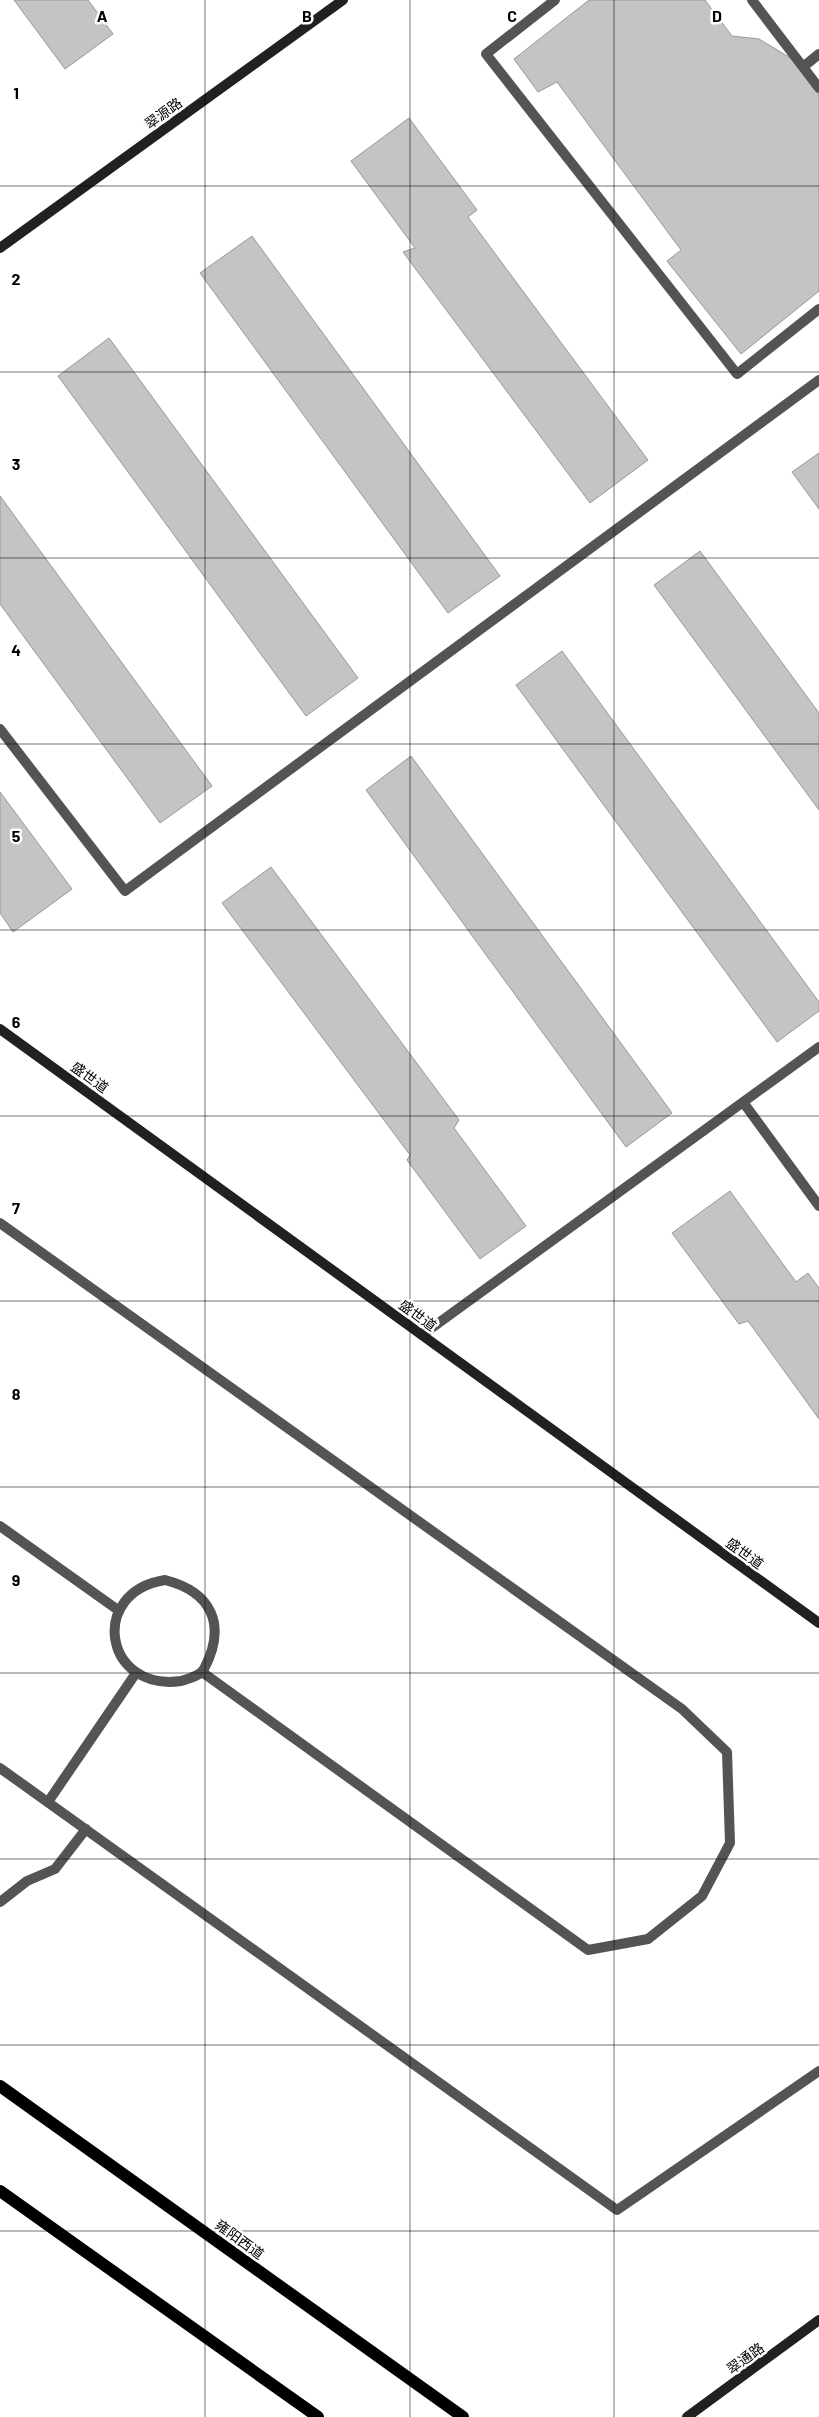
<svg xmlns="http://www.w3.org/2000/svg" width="819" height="2417" font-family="Barlow,'Noto Sans SC',sans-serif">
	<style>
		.building { fill: #c4c4c4; stroke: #989898 }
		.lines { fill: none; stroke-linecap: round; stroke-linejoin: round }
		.lane { stroke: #545454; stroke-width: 10 }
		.street { stroke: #545454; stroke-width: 10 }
		.secondary { stroke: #212121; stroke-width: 10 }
		.primary { stroke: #000; stroke-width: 12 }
		.grid { fill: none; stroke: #000; stroke-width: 1; stroke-opacity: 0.55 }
		.labels { text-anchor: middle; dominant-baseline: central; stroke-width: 5; stroke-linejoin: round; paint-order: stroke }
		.street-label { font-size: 14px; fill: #000; stroke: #fff }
		.grid-label { font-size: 16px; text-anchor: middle; font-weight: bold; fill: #000; stroke: #fff; stroke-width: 5; stroke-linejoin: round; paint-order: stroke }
	</style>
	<rect width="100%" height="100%" fill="#fff"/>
	<path class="building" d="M 14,0 L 88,0 L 113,34 L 65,69 Z
		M 589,0 L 705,0 L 732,36 L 759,39 L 794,60 L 819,95 L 819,291 L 741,354 L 667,261 L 681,250 L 557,82 L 538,92 L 514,59 Z
		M 409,118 L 477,210 L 468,217 L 648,460 L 590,503 L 403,252 L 415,248 L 351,161 Z
		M 252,236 L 500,576 L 448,613 L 200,273 Z
		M 109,338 L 358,678 L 306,716 L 58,376 Z
		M 819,453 L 819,509 L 792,472 Z
		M 0,496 L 212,786 L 160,823 L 0,604 Z
		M 700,551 L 819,713 L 819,810 L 654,585 Z
		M 562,651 L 819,1002 L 819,1011 L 777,1042 L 516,685 Z
		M 411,756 L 672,1113 L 626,1147 L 366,790 Z
		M 0,792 L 72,889 L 13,932 L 0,913 Z
		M 271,867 L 459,1120 L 454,1128 L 526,1226 L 480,1259 L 407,1160 L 410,1155 L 222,903 Z
		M 730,1191 L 796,1282 L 808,1273 L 819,1288 L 819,1419 L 748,1321 L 739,1324 L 672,1233 Z"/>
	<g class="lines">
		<path class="lane" d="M 555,0 L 486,54 L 737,374 L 819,309
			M 752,0 L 819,88
			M 803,67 L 819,54"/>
		<path class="street" d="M 0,729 L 125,891 L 819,380
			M 743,1102 L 819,1206
			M 0,1223 L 682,1709 L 727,1752 L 730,1843 L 702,1896 L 648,1939 L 588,1950 L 202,1672
			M 422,1335 L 819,1047
			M 0,1526 L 118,1610
			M 165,1580 C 212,1592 227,1625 204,1669 C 200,1676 188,1679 181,1681 C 104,1692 88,1592 165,1580 Z
			M 0,1768 L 617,2210 L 819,2071
			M 48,1802 L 136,1673
			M 0,1902 L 27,1881 L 55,1869 L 86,1829"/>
		<path class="secondary" d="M 0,248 L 343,0
			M 0,1029 L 819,1623
			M 687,2417 L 819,2320"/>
		<path class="primary" d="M 0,2086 L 463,2417
			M 0,2191 L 318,2417"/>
	</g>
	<path class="grid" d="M 205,0 L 205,2417M 410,0 L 410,2417M 614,0 L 614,2417M 0,186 L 819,186M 0,372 L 819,372M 0,558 L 819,558M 0,744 L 819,744M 0,930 L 819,930M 0,1116 L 819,1116M 0,1301 L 819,1301M 0,1487 L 819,1487M 0,1673 L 819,1673M 0,1859 L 819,1859M 0,2045 L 819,2045M 0,2231 L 819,2231"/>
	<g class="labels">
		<g class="street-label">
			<text transform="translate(163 113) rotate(-36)">翠源路</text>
			<text transform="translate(90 1077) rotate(36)">盛世道</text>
			<text transform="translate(418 1315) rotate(36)">盛世道</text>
			<text transform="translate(745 1553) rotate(36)">盛世道</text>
			<text transform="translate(240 2239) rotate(36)">雍阳西道</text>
			<text transform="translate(745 2358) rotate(-36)">翠通路</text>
		</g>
	</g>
	<g class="grid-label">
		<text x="102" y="22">A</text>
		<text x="307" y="22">B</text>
		<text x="512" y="22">C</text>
		<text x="717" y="22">D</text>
		<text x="16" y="99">1</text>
		<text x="16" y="285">2</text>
		<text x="16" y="470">3</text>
		<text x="16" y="656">4</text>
		<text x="16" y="842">5</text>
		<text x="16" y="1028">6</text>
		<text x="16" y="1214">7</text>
		<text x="16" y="1400">8</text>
		<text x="16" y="1586">9</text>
	</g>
</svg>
